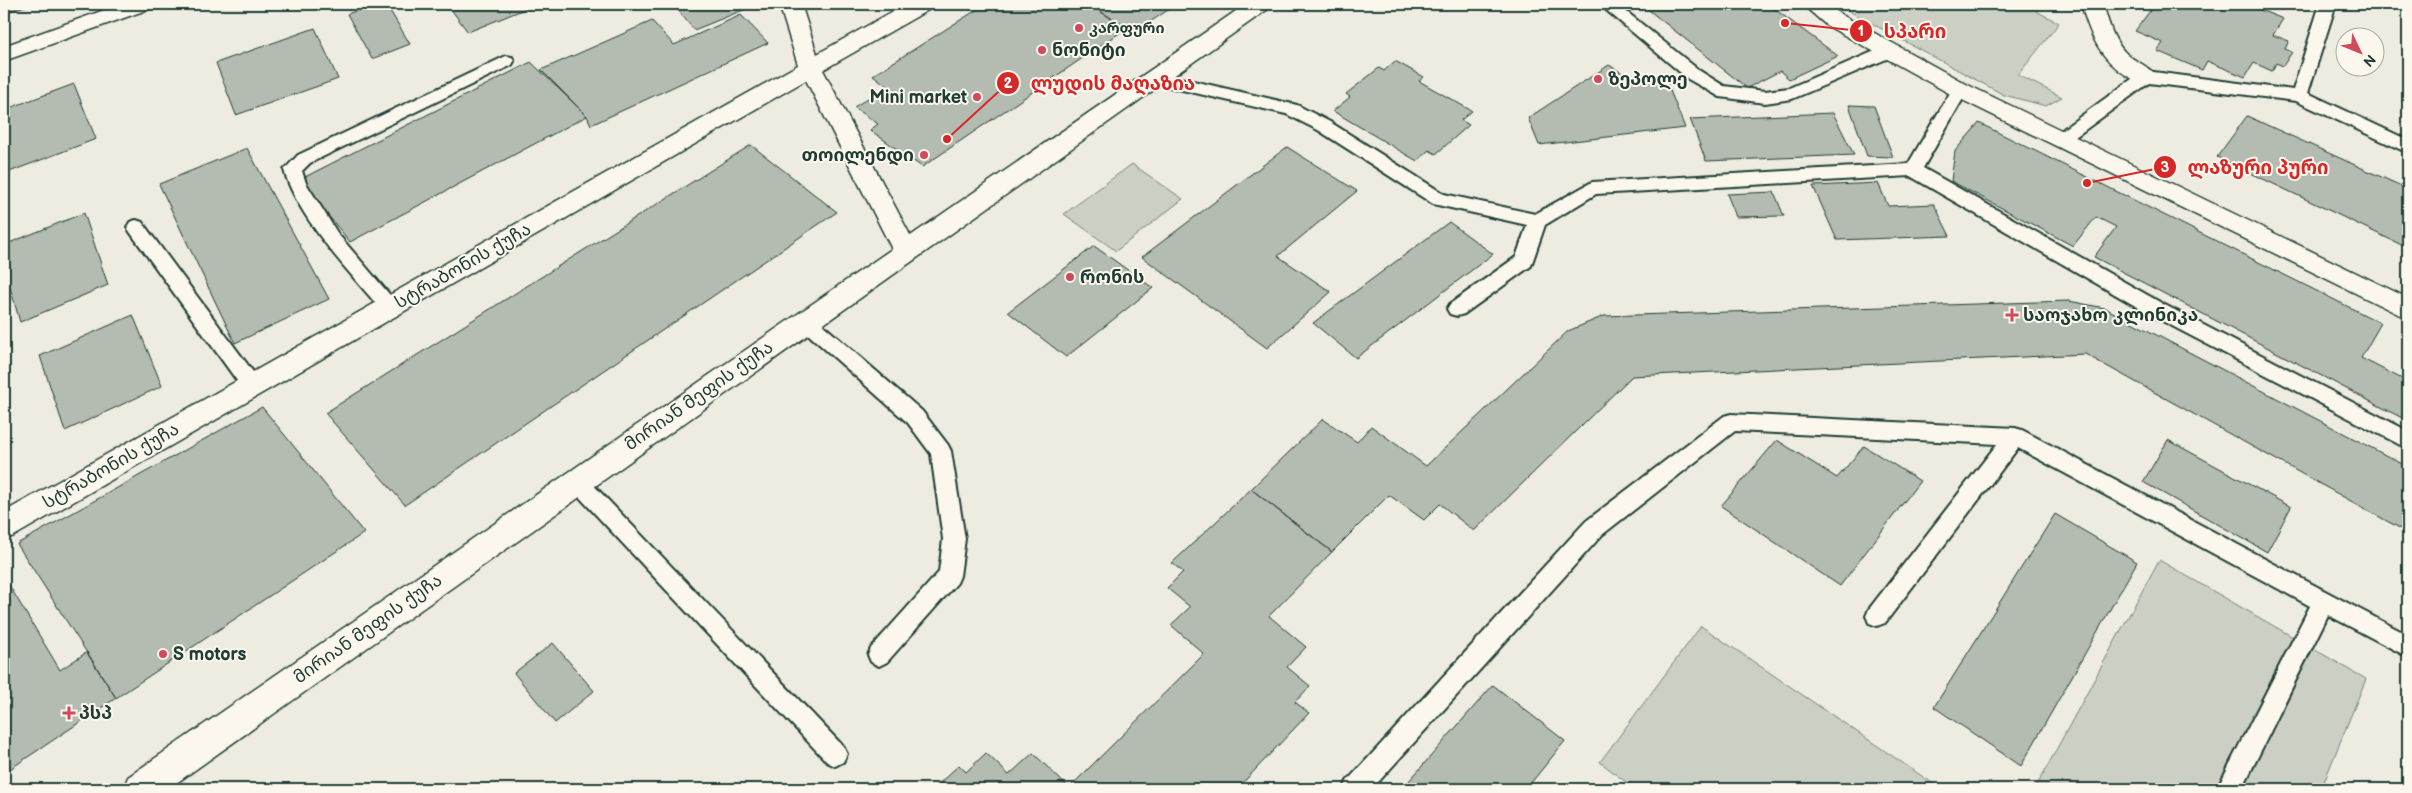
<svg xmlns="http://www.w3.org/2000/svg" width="2412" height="793" font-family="'Balsamiq Sans','Noto Sans Georgian',sans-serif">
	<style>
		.green { fill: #cbcfc4; stroke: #75867c }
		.building { fill: #b4bbb0; stroke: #1f3d34 }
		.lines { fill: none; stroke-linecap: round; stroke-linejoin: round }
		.service-casing { stroke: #1f3d34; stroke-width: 4 }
		.minor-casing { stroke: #1f3d34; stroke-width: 3 }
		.tertiary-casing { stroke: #1f3d34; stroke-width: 3 }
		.service { fill: #fbf7ec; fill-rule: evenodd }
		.minor { fill: #fbf7ec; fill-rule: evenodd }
		.tertiary { fill: #fbf7ec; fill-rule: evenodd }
		.poi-dot { fill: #d1495b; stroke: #fbf7ec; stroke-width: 2 }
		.labels { text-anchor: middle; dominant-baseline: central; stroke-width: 4; stroke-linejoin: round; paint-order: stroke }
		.far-poi-label { font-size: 15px; font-weight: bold; fill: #1f3d34; stroke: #fbf7ec; text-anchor: start }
		.poi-label { font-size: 18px; font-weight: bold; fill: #1f3d34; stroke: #fbf7ec; text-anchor: start }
		.street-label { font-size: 18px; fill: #1f3d34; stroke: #fbf7ec }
		.leader { fill: none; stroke: #d62828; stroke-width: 2 }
		.callout-dot { fill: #d62828; stroke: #fbf7ec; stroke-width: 2 }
		.mark-label { font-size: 15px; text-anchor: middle; font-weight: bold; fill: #fff }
		.callout-label { font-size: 19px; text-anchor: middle; font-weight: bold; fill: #d62828; stroke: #fbf7ec; stroke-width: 4; stroke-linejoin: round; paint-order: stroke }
	</style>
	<rect width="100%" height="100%" fill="#eeece1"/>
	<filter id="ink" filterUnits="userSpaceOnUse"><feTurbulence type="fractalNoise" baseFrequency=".02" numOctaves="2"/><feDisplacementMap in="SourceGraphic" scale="10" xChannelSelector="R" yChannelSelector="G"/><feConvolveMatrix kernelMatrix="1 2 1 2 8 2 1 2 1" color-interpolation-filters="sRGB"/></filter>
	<g filter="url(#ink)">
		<path class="green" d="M 1839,4 L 2042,4 L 2036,11 L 2059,23 L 2018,75 L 2062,97 L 2046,106 L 2004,95 L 1847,10 Z
			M 1132,164 L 1183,199 L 1116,251 L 1064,214 Z
			M 2159,560 L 2366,679 L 2321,789 L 2035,789 Z
			M 1701,626 L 1941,789 L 1635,789 L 1600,762 Z"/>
		<path class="building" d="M 4,4 L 31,4 L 4,13 Z
			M 375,4 L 386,4 L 410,44 L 372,59 L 347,14 Z
			M 447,4 L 537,4 L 468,32 Z
			M 673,4 L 758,4 L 694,30 Z
			M 986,4 L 1088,4 L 1127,28 L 922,167 L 870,130 L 878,124 L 854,107 L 887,86 L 873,75 Z
			M 1088,4 L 1177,4 L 1135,32 Z
			M 1641,4 L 1768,4 L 1838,56 L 1789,79 L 1780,71 L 1747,88 Z
			M 2155,4 L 2252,4 L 2250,6 L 2283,19 L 2273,35 L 2289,41 L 2285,49 L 2292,52 L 2283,66 L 2276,63 L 2272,71 L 2254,63 L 2245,77 L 2207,61 L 2202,70 L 2157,51 L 2163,43 L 2135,31 Z
			M 741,15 L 768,43 L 591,125 L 587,116 L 541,70 L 652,21 L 674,45 Z
			M 315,28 L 338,79 L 236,115 L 216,63 Z
			M 1395,61 L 1424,77 L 1419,81 L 1472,111 L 1461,120 L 1469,125 L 1436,154 L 1429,150 L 1417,161 L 1333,111 L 1350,97 L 1346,94 L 1379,68 L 1384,71 Z
			M 531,62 L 587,116 L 350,242 L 299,180 Z
			M 1609,65 L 1632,79 L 1665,78 L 1685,128 L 1539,145 L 1528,118 Z
			M 74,84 L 96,139 L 4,174 L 4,110 Z
			M 1849,105 L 1874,106 L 1893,157 L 1867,156 Z
			M 1833,113 L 1854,155 L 1706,161 L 1690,119 Z
			M 2247,116 L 2408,189 L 2408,248 L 2217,157 Z
			M 1979,123 L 2381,323 L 2361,358 L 2408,382 L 2408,421 L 2094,257 L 2116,227 L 2096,217 L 2073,246 L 1951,181 L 1955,151 Z
			M 751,145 L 837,212 L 405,505 L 325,413 Z
			M 1287,147 L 1357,191 L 1278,256 L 1331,292 L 1267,348 L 1142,257 Z
			M 247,148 L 329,299 L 235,343 L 159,184 Z
			M 1878,183 L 1888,206 L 1934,204 L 1950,236 L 1837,240 L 1813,186 Z
			M 1774,192 L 1784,216 L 1736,217 L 1727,194 Z
			M 84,213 L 108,285 L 20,322 L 4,266 L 4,245 Z
			M 1449,222 L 1493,254 L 1356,358 L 1313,323 Z
			M 1094,246 L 1153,288 L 1066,357 L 1008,312 Z
			M 2069,301 L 2105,308 L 2408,467 L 2408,524 L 2405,531 L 2085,354 L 1632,376 L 1474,531 L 1440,504 L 1424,520 L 1389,495 L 1332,552 L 1251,489 L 1323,419 L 1357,442 L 1371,426 L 1426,466 L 1568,331 L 1604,316 Z
			M 133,315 L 162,386 L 65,431 L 40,356 Z
			M 262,407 L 364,533 L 116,698 L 17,544 Z
			M 1777,440 L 1837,478 L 1864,446 L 1920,481 L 1840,586 L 1721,506 Z
			M 2168,440 L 2291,507 L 2267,552 L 2143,482 Z
			M 1251,489 L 1332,552 L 1269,616 L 1306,647 L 1287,667 L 1310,686 L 1295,702 L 1309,713 L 1237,789 L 933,789 L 959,765 L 966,772 L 986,753 L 1009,775 L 1033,753 L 1069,788 L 1204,654 L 1171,625 L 1190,607 L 1167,588 L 1183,572 L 1172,563 Z
			M 2055,514 L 2137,562 L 2021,766 L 1934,707 Z
			M 9,585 L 60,670 L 87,652 L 116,698 L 4,773 L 4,588 Z
			M 553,643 L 594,691 L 555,723 L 514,673 Z
			M 1493,685 L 1565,741 L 1526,789 L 1402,789 Z"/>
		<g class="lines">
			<g class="service-casing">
				<path id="service" d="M 1599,4 L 1617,4 L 1700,71 L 1724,86 L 1765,91 L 1789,88 L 1884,47 L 1896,47 L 1898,51 L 1896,55 L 1792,99 L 1765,103 L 1720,97 L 1688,79 Z
					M 2320,4 L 2336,4 L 2308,93 L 2408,140 L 2408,153 L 2296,101 L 2149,83 L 2067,143 L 2061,145 L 2055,143 L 2052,139 L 2055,135 L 2140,73 L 2146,71 L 2293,90 Z
					M 506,56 L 512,57 L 514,61 L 512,65 L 310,163 L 302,171 L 306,183 L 338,234 L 401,308 L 398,313 L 391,315 L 384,313 C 352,275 298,219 284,170 L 298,155 Z
					M 1154,72 L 1297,105 L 1330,122 L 1444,194 L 1535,214 L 1592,182 L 1908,164 L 1954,86 L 1966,86 L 1968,90 L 1923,168 L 2165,305 L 2408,431 L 2408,449 L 2151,315 L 1910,176 L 1596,194 L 1545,225 L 1531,266 L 1464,314 L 1457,316 L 1450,314 L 1447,309 L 1450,304 L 1516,257 L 1527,225 L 1433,204 L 1318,130 L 1286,114 L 1148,82 L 1146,78 L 1148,74 Z
					M 136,220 L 142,222 L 259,380 L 262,386 L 259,392 L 252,394 L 245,392 L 130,232 L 127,227 L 130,222 Z
					M 807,315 L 814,317 L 922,411 L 948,445 L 951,451 L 965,539 L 960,576 L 957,583 L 887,662 L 879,666 L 871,662 L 868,655 L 871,648 L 939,572 L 943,539 L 931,454 L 908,423 L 800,327 L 797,322 L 800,317 Z
					M 1731,414 L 2015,428 L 2022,430 L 2408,635 L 2408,657 L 2328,615 L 2242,789 L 2217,789 L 2310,606 L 2018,448 L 1885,623 L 1877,626 L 1869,623 L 1866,616 L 1869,609 L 1997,444 L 1735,431 L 1602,535 L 1372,789 L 1344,789 L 1347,781 L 1586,521 L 1724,416 Z
					M 577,472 L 584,475 L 843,746 L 847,754 L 843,762 L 835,766 L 827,762 L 570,487 L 567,481 L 570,475 Z"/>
			</g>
			<g class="minor-casing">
				<path id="minor" d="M 121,4 L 152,4 L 149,9 L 4,61 L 4,46 Z
					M 779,4 L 801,4 L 817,54 L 906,4 L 933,4 L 930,9 L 823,70 L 919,252 L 915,259 L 906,261 L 897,259 L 806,80 L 14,536 L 4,540 L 4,512 L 798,65 Z
					M 1802,4 L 1827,4 L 1842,15 L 1968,85 L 2408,298 L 2408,319 L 1952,95 L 1826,25 Z
					M 2081,4 L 2103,4 C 2109,23 2113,42 2129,56 C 2138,63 2151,67 2157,77 L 2154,82 C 2144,85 2138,82 2129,77 C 2100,60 2090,35 2081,4 Z"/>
			</g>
			<g class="tertiary-casing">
				<path id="tertiary" d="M 1246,4 L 1271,4 L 1268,9 L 168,789 L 123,789 L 128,777 Z"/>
			</g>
			<use href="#service" class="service"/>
			<use href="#minor" class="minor"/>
			<use href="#tertiary" class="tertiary"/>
		</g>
	</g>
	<g class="poi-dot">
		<circle cx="1079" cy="28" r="5"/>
		<circle cx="1042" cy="50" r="5"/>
		<circle cx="1598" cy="79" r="5"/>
		<circle cx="977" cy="97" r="5"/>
		<circle cx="924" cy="155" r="5"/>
		<circle cx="1070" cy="277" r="5"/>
		<path d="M2009.5 307.5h5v5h5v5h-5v5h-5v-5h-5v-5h5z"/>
		<circle cx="163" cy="654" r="5"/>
		<path d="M66.5 705.5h5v5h5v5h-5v5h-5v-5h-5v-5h5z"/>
	</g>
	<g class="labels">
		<g class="far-poi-label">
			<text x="1089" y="28">კარფური</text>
		</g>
		<g class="poi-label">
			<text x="1052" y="50">ნონიტი</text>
			<text x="1608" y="79">ზეპოლე</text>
			<text x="967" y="97" text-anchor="end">Mini market</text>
			<text x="914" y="155" text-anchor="end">თოილენდი</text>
			<text x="1080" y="277">რონის</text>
			<text x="2023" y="315">საოჯახო კლინიკა</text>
			<text x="173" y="654">S motors</text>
			<text x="79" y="713">პსპ</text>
		</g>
		<g class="street-label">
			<text transform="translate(463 266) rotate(-30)">სტრაბონის ქუჩა</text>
			<text transform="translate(699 396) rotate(-35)">მირიან მეფის ქუჩა</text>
			<text transform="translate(111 466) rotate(-30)">სტრაბონის ქუჩა</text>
			<text transform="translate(368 629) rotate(-35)">მირიან მეფის ქუჩა</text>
		</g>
	</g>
	<path class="leader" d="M1785 23L1861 31M947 139L1008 83M2087 183L2165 167"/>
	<g class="callout-dot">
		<circle cx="1785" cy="23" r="5"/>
		<circle cx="947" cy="139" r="5"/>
		<circle cx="2087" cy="183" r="5"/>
		<circle cx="1861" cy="31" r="12"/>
		<circle cx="1008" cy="83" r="12"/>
		<circle cx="2165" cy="167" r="12"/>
	</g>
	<g class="mark-label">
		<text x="1861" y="36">1</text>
		<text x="1008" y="88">2</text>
		<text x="2165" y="172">3</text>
	</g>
	<g class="callout-label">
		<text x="1915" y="38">სპარი</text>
		<text x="1113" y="90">ლუდის მაღაზია</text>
		<text x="2258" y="174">ლაზური პური</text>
	</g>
	<rect width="2412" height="793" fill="none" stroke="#fbf7ec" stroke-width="20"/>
	<rect x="10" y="10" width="2392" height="773" fill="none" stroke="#1f3d34" stroke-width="2" filter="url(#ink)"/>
	<g transform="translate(2360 52) rotate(133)"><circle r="24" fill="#fbf7ec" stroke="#a3ada2"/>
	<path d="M0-4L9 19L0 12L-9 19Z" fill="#d1495b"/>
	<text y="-8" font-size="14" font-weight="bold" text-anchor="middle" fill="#1f3d34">N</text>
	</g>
</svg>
